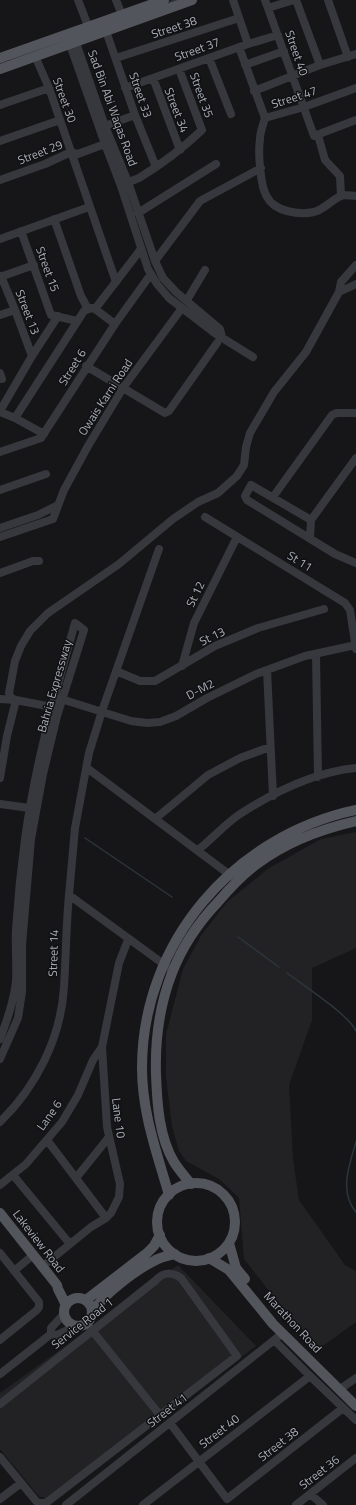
<svg xmlns="http://www.w3.org/2000/svg" width="356" height="1505" font-family="'Titillium Web',sans-serif">
	<style>
		.built { fill: #222225 }
		.lines { fill: none; stroke-linecap: round; stroke-linejoin: round }
		.stream { stroke: #2c353c; stroke-width: 1.5 }
		.minor { stroke: #37383d; stroke-width: 8 }
		.major { stroke: #53555c; stroke-width: 10 }
		.labels { text-anchor: middle; dominant-baseline: central; stroke-width: 3; stroke-linejoin: round; paint-order: stroke }
		.street-label { font-size: 12px; fill: #a8adb8; stroke: #111113 }
	</style>
	<rect width="100%" height="100%" fill="#161618"/>
	<path class="built" d="M 356,832 L 356,948 L 312,968 L 312,1020 L 289,1085 L 293,1159 L 299,1200 L 345,1265 L 356,1271 L 356,1322 L 320,1348 L 284,1310 L 244,1259 L 239,1198 L 219,1179 L 186,1161 L 179,1151 L 172,1127 L 166,1076 L 166,1034 L 183,969 L 202,934 L 227,902 L 269,868 L 321,839 Z
		M 178,1265 L 256,1346 L 49,1504 L 43,1497 L 40,1497 L 36,1493 L 0,1449 L 0,1393 Z"/>
	<g class="lines">
		<path class="stream" d="M 166,3 L 175,0
			M 85,838 L 172,897
			M 238,937 L 279,967
			M 287,973 C 303,985 349,1015 356,1031
			M 356,1142 C 349,1165 339,1192 356,1212"/>
		<path class="minor" d="M 78,0 L 90,31
			M 116,0 L 122,15
			M 233,0 L 248,44
			M 265,0 L 314,136 L 356,120
			M 296,0 L 320,65
			M 328,0 L 348,57
			M 268,8 L 294,0
			M 106,31 L 135,115 L 156,167
			M 74,37 L 105,126 L 128,182 L 155,261 L 163,278 L 176,292 L 220,329 L 222,337
			M 68,39 L 105,144 L 121,186 L 148,269 L 157,284 L 169,298 L 216,334 L 253,357
			M 239,47 L 265,118 L 304,107 L 356,88
			M 35,56 L 49,88 L 116,282
			M 116,58 L 239,18
			M 209,58 L 231,114
			M 245,65 L 284,51
			M 153,78 L 180,150
			M 125,88 L 248,44 L 278,35
			M 254,91 L 320,65 L 356,54
			M 0,105 L 49,88
			M 265,118 C 263,125 260,132 260,139 C 258,152 260,186 267,197 C 275,212 299,215 314,212 C 325,209 331,200 341,196 C 345,194 351,196 356,196
			M 105,126 L 135,115
			M 318,135 L 325,160 L 340,176 L 341,196
			M 0,141 L 60,120
			M 0,180 L 45,164 L 71,152 L 78,154 L 110,142
			M 124,184 C 129,182 134,180 139,178 C 162,164 183,148 202,130 L 179,69
			M 138,213 L 216,164
			M 54,219 L 81,296 L 88,309
			M 21,231 L 51,315 L 77,321
			M 0,239 L 89,207
			M 155,261 L 200,201 L 261,168
			M 1,276 L 15,310 L 32,356
			M 0,277 L 34,265
			M 339,292 L 341,282 L 356,265
			M 187,300 L 205,270
			M 95,309 L 141,249
			M 0,315 L 15,310
			M 86,366 L 165,413 L 169,411 L 217,343
			M 0,373 L 2,379
			M 0,411 L 32,356 L 58,316
			M 0,412 L 15,418 L 44,434
			M 15,418 L 84,311 L 91,308 L 95,309 L 115,324
			M 0,452 L 41,438 L 115,324 L 151,274
			M 0,490 L 46,474
			M 273,497 L 332,415 L 337,413 L 356,413
			M 205,517 L 345,603 L 350,610 L 356,649
			M 311,520 L 251,485 L 245,496 L 247,500 L 335,554 L 356,563
			M 0,528 L 38,515 L 58,505
			M 0,537 L 53,519 L 64,490 L 88,446 L 123,388 L 182,308
			M 310,538 L 311,520 L 356,458
			M 0,573 L 33,561 L 39,561
			M 316,654 L 318,777
			M 182,666 L 194,623 L 237,537
			M 267,670 L 273,796
			M 116,671 L 140,681 L 155,681 L 215,646 L 258,628 L 324,609
			M 58,698 L 131,721 L 147,723 L 160,722 L 176,716 L 207,698 L 256,674 L 305,656 L 356,645
			M 0,699 L 16,700 L 7,736 L 0,778
			M 57,708 L 16,700 L 11,698 L 9,693 L 15,661 L 21,646 L 30,631 L 48,613 L 119,564 L 173,519 L 198,502 L 218,493 L 237,476 L 244,465 L 246,447 L 250,433 L 274,392 L 306,352 L 339,292 L 356,284
			M 87,768 L 234,878
			M 0,804 L 29,808
			M 155,819 L 208,775 L 240,758 L 270,747
			M 198,850 C 212,839 225,824 240,814 C 274,792 315,772 356,768
			M 69,895 L 75,828 L 89,753 L 102,711 L 159,549
			M 0,1039 C 7,1020 14,1001 16,981 C 17,964 15,946 16,929 C 18,899 21,869 25,839 C 35,765 55,694 75,623 L 84,630 L 57,716 L 43,774 L 31,839 L 22,945 L 22,992 L 18,1018 L 0,1059
			M 0,1122 C 36,1087 61,1038 64,987 C 66,956 66,926 69,895 L 169,968
			M 47,1140 L 106,1218
			M 13,1175 L 70,1244
			M 76,1178 L 109,1137
			M 0,1185 L 26,1164 L 62,1122 L 78,1095 L 93,1060 L 102,1047
			M 0,1253 L 39,1302 L 39,1307 L 37,1310 L 0,1340
			M 43,1266 L 91,1227 L 106,1218 L 111,1213 L 119,1197 L 120,1184 L 107,1127 L 102,1047 L 119,963 L 128,940
			M 14,1271 L 33,1255
			M 87,1324 L 159,1414
			M 51,1334 L 57,1335 L 75,1326
			M 51,1334 L 51,1328 L 64,1314
			M 274,1340 L 310,1376 L 356,1420
			M 0,1374 L 51,1334
			M 343,1387 L 356,1378
			M 0,1404 L 155,1281 C 163,1272 171,1271 181,1278 L 237,1356 L 46,1503 L 39,1503 L 36,1501 L 0,1457
			M 170,1423 L 227,1499 L 343,1408
			M 310,1494 L 323,1505
			M 0,1499 L 21,1483
			M 66,1505 L 283,1333
			M 143,1505 L 310,1376
			M 296,1505 L 356,1458"/>
		<path class="major" d="M 0,58 L 164,0
			M 0,69 L 192,0
			M157 1222a39 39 0 1 1 78 0a39 39 0 1 1-78 0Z
			M 191,1184 C 185,1177 179,1170 174,1162 C 159,1137 157,1103 156,1074 C 155,1040 160,1004 172,973 C 182,947 199,922 218,902 C 230,888 242,875 257,864 C 286,842 321,829 356,821
			M 169,1195 C 157,1153 142,1113 142,1068 C 142,942 234,836 356,810
			M 0,1213 L 57,1285 L 58,1289 L 66,1305
			M 229,1243 L 236,1268 L 245,1279
			M 209,1258 L 229,1270 L 273,1324 L 356,1406
			M64 1312a14 14 0 1 1 28 0a14 14 0 1 1-28 0Z
			M 86,1300 L 147,1253 L 154,1246 L 160,1235
			M 93,1312 C 102,1295 136,1270 154,1261 C 160,1257 168,1256 175,1254"/>
	</g>
	<g class="labels">
		<g class="street-label">
			<text transform="translate(174 27) rotate(-18)">Street 38</text>
			<text transform="translate(197 49) rotate(-20)">Street 37</text>
			<text transform="translate(297 53) rotate(71)">Street 40</text>
			<text transform="translate(141 95) rotate(71)">Street 33</text>
			<text transform="translate(202 95) rotate(70)">Street 35</text>
			<text transform="translate(294 97) rotate(-18)">Street 47</text>
			<text transform="translate(65 100) rotate(70)">Street 30</text>
			<text transform="translate(113 108) rotate(70)">Sad Bin Abi Waqas Road</text>
			<text transform="translate(177 110) rotate(69)">Street 34</text>
			<text transform="translate(40 152) rotate(-21)">Street 29</text>
			<text transform="translate(48 269) rotate(70)">Street 15</text>
			<text transform="translate(28 312) rotate(69)">Street 13</text>
			<text transform="translate(72 367) rotate(-58)">Street 6</text>
			<text transform="translate(105 397) rotate(-57)">Owais Karni Road</text>
			<text transform="translate(300 561) rotate(32)">St 11</text>
			<text transform="translate(195 594) rotate(-64)">St 12</text>
			<text transform="translate(212 636) rotate(-26)">St 13</text>
			<text transform="translate(54 686) rotate(-74)">Bahria Expressway</text>
			<text transform="translate(200 689) rotate(-28)">D-M2</text>
			<text transform="translate(53 953) rotate(-88)">Street 14</text>
			<text transform="translate(49 1115) rotate(-55)">Lane 6</text>
			<text transform="translate(119 1118) rotate(83)">Lane 10</text>
			<text transform="translate(39 1241) rotate(52)">Lakeview Road</text>
			<text transform="translate(293 1322) rotate(47)">Marathon Road</text>
			<text transform="translate(82 1323) rotate(-38)">Service Road 1</text>
			<text transform="translate(167 1410) rotate(-38)">Street 41</text>
			<text transform="translate(219 1431) rotate(-38)">Street 40</text>
			<text transform="translate(278 1444) rotate(-38)">Street 38</text>
			<text transform="translate(319 1472) rotate(-38)">Street 36</text>
		</g>
	</g>
</svg>
